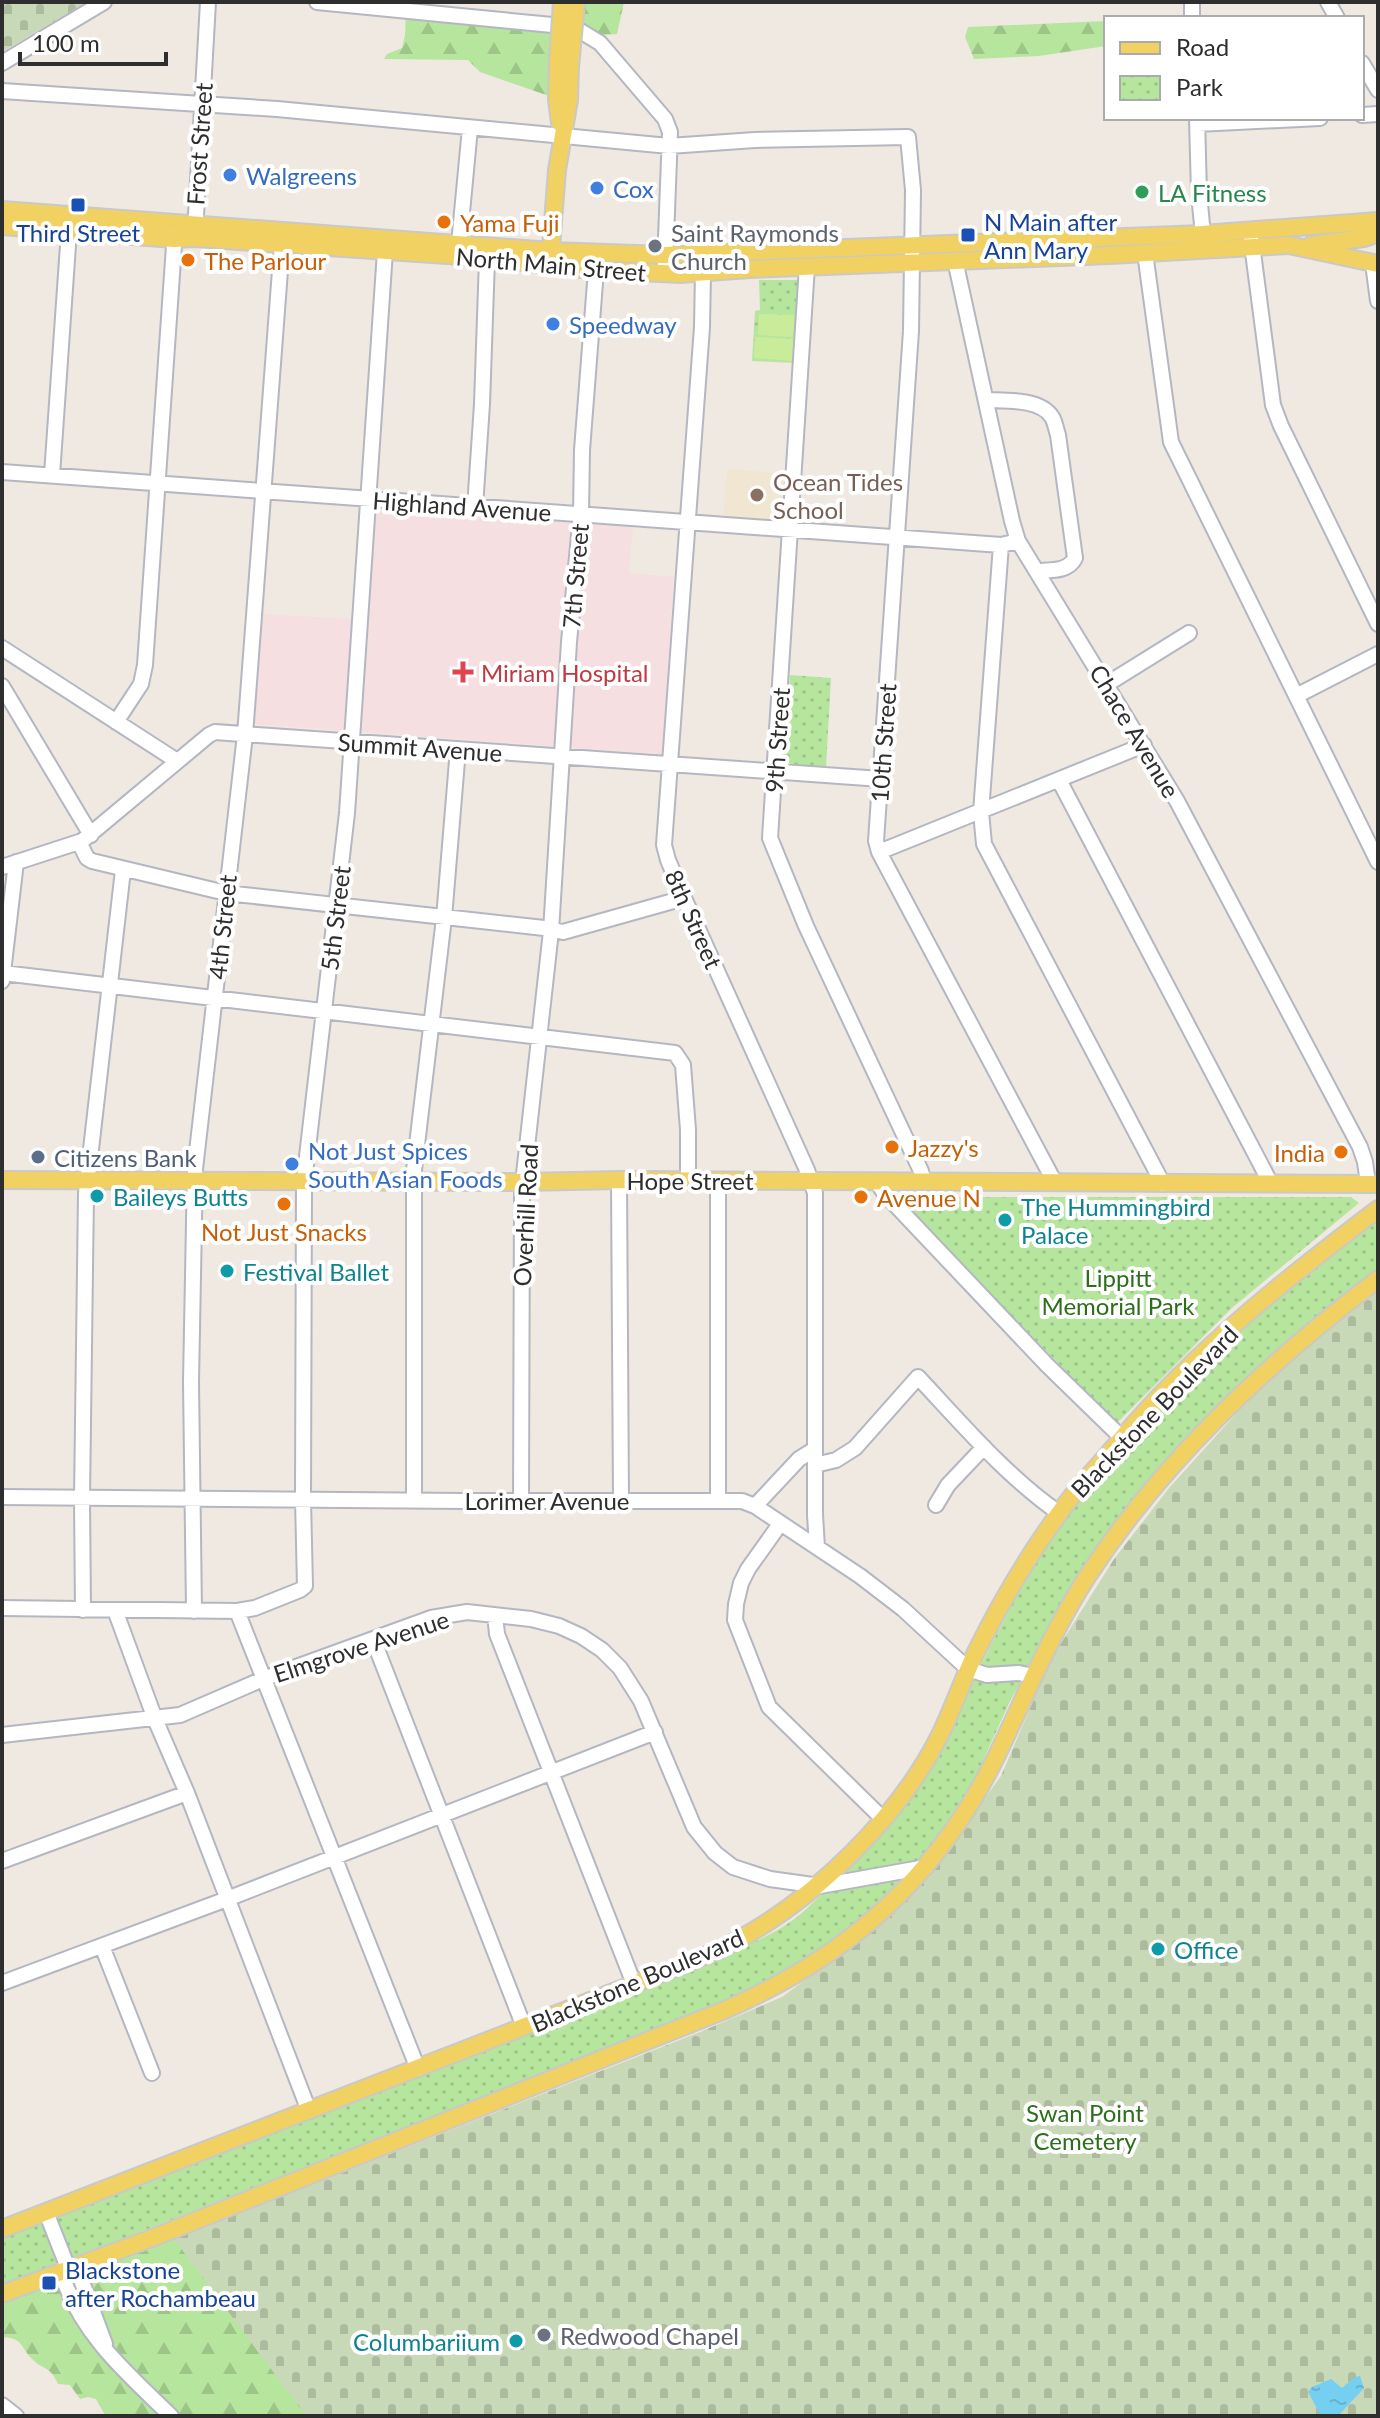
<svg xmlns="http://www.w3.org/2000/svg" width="1380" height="2418" font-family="Lato,sans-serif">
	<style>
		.education { fill: #f0e6d1 }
		.medical { fill: #f5dfe0 }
		.forest { fill: url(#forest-firs) }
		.cemetery { fill: url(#cemetery-stones) }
		.park { fill: url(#park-dots) }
		.pitch { fill: #c9ec9a }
		.water { fill: url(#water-ripples) }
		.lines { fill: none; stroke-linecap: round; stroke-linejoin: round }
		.minor-casing { stroke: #b4b7c1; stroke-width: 18 }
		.major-casing { stroke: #c9c9c9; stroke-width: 20 }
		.minor { stroke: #fff; stroke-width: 14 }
		.major { stroke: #f2d163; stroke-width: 16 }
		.major-bridge-casing { stroke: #c9c9c9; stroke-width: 20; stroke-linecap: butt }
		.major-bridge { stroke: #f2d163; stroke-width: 16 }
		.shop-dot { fill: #3f7fe0; stroke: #fff; stroke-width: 3 }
		.leisure-dot { fill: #2e9e5b; stroke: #fff; stroke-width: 3 }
		.transit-dot { fill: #1a4fb4; stroke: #fff; stroke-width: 3 }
		.food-dot { fill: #e8710a; stroke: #fff; stroke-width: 3 }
		.worship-dot { fill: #6b7280; stroke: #fff; stroke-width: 3 }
		.education-dot { fill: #8d6e63; stroke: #fff; stroke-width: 3 }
		.health-dot { fill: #e0444e; stroke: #fff; stroke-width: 3 }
		.service-dot { fill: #5c6f8a; stroke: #fff; stroke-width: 3 }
		.culture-dot { fill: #0f9aa8; stroke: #fff; stroke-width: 3 }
		.labels { text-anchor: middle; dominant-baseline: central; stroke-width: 8; stroke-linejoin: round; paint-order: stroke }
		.street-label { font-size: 24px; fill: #2e2e2e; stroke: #fff }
		.shop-label { font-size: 24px; fill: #366cbe; stroke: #fff; text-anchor: start }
		.leisure-label { font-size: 24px; fill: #27864d; stroke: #fff; text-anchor: start }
		.transit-label { font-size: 24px; fill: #164399; stroke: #fff; text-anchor: start }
		.food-label { font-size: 24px; fill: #c56008; stroke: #fff; text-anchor: start }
		.worship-label { font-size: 24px; fill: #5b616d; stroke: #fff; text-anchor: start }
		.education-label { font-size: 24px; fill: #785e54; stroke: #fff; text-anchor: start }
		.health-label { font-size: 24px; fill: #be3a42; stroke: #fff; text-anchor: start }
		.service-label { font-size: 24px; fill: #4e5e75; stroke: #fff; text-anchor: start }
		.culture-label { font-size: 24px; fill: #0d838f; stroke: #fff; text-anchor: start }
		.park-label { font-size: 24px; fill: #2c6e1b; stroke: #fff }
	</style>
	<defs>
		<pattern id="forest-firs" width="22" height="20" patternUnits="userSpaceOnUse" patternTransform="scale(2)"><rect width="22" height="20" fill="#b6e59e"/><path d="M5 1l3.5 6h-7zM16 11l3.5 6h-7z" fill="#9dc588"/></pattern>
		<pattern id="cemetery-stones" width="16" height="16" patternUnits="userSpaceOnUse" patternTransform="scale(2)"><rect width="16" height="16" fill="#c8d9b8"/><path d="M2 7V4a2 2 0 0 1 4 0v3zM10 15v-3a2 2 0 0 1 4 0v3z" fill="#acbb9e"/></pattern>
		<pattern id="park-dots" width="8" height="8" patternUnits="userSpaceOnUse" patternTransform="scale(2)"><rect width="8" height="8" fill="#b6e59e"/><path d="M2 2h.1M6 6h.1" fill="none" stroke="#9dc588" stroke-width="1.8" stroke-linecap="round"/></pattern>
		<pattern id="water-ripples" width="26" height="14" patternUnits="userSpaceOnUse" patternTransform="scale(2)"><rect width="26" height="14" fill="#75cff0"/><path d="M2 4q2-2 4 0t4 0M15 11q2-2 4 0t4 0" fill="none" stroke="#66b2ce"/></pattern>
	</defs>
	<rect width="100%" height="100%" fill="#efe9e1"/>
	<path class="education" d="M 727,469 L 790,474 L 786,522 L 723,517 Z"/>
	<path class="medical" d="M 374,507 L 633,524 L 629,573 L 674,577 L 662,754 L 254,724 L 262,614 L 367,620 Z"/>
	<path class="forest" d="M 574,2 L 624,2 L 617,34 L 594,36 L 572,27 Z
		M 406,10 L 557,25 L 549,96 L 480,72 L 468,60 L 384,59 L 387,54 L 402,48 L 405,35 Z
		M 1106,21 L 1106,46 L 1039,56 L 974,59 L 965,37 L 968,27 Z
		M 303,2178 L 314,2207 L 411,2416 L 106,2416 L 96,2399 L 88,2397 L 80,2399 L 70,2385 L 58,2384 C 50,2365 42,2370 31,2358 C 20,2346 23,2338 2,2337 L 2,2296 Z"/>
	<path class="cemetery" d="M 2,2 L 87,2 L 2,52 Z
		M 1378,1291 L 1378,2416 L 306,2416 L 174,2239 L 700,2032 L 782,1997 L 827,1964 L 924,1880 L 1001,1776 L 1051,1659 L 1114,1559 L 1169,1488 L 1270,1376 Z"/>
	<path class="park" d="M 759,280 L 801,280 L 797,363 L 752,361 L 755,311 L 760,310 Z
		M 790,675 L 831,678 L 826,767 L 783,763 Z
		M 895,1197 L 1351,1197 L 1359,1203 L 1233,1307 L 1117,1423 Z
		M 1378,1216 L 1378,1272 L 1309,1325 L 1081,1580 L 1011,1699 L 974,1780 L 930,1848 L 895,1893 L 865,1920 L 765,1984 L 684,2019 L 2,2286 L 2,2238 C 177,2169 351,2099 526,2031 C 590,2006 655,1984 718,1957 C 747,1945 780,1933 804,1911 C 856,1863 907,1810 942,1748 C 958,1719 969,1688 984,1659 C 1011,1603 1044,1548 1080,1498 C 1160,1387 1271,1299 1378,1216 Z"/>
	<path class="pitch" d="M 759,314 L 795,315 L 793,337 L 758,335 Z
		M 755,337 L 795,339 L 794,361 L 754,358 Z"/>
	<path class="water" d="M 1360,2376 L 1364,2388 L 1338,2416 L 1321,2416 L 1308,2392 L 1312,2387 L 1331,2379 L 1342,2388 L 1355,2377 Z"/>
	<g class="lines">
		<g class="minor-casing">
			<path id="minor" d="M 317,2 L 552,25 L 577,29 L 600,43 L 665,119 L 670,132 L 665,265
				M 1192,2 L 1192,18
				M 1328,2 L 1337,18
				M 2,63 L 104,2
				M 1362,63 L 1378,90
				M 2,91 L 277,109 L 669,146 L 755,140 L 908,137 L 913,190 L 911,331 L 876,841 L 879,852 L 1054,1181
				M 1362,115 L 1378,114
				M 1197,118 L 1199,194 L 1204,245
				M 1197,124 L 1320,118
				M 195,233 L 208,2
				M 1251,237 L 1273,405 L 1281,426 L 1378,624
				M 459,244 L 470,128
				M 1145,253 L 1171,442 L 1378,862
				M 955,260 L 1012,521 L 1018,541 L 1177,801 L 1360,1147 L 1365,1162 L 1368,1183
				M 1373,263 L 1378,301
				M 807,266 L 770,838 L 806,926 L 921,1171 L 924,1182
				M 703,272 L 702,327 L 664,845 L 668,860 L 684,898 L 807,1170 L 815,1193 L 815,1515 L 817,1547
				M 986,400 C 1005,401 1040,398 1052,417 C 1055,422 1056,429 1058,435 L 1075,558 C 1068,572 1051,570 1037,571
				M 2,472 L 1001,545 L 1018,541
				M 52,475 L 69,231
				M 475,507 L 482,404 L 487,259
				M 1001,545 L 981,812 L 984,844 L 1163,1184
				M 2,648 L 177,761
				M 1107,684 L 1189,633
				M 2,686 L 91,835
				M 1296,696 L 1378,654
				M 116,722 L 141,684 L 145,665 L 175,231
				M 1059,780 L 1271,1184
				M 79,842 L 87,858 L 92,861 L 226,893 L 544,928 L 563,932 L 684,898
				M 879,852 L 1144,745
				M 2,867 L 82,841 L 209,735 L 215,732 L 881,779
				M 3,973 L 675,1053 L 683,1065 L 688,1130 L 688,1181
				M 2,981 L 16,862
				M 619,1180 L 621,1500
				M 877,1182 L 885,1194 L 1047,1365 L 1122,1438
				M 815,1465 L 836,1460 L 855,1448 L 918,1377 C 962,1424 1006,1476 1059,1513
				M 2,1497 L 464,1501 L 742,1501 L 755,1506 L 860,1576 L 903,1609 L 968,1669 L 987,1675 L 1019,1673 L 1033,1676
				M 414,1500 L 414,1170 L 444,918 L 458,749
				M 521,1500 L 522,1192 L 551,931 L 569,642 L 581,514 L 582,450 L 596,270
				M 718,1500 L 718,1180
				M 936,1505 L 948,1485 L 984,1447
				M 755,1506 L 799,1459 L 815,1449
				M 780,1524 L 748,1569 L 741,1583 L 736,1604 L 735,1620 L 769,1707 L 883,1819
				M 2,1608 L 237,1611 L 255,1608 L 300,1590 L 305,1586 L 303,1500 L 304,1182 L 347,813 L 385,251
				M 83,1610 L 82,1499 L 86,1193 L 123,870
				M 115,1610 L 155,1719 L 187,1793 L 309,2111
				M 194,1611 L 191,1382 L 195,1169 L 245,735 L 282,244
				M 237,1611 L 418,2069
				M 495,1615 L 497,1634 L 634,1984
				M 373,1639 L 524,2027
				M 2,1735 L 180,1715 L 263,1679 L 431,1618 L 467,1612 L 531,1619 L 559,1626 L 581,1636 L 602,1650 L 620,1668 L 641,1701 L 694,1827 L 715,1853 L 733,1867 L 770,1879 L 820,1886 L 926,1867
				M 2,1861 L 187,1793
				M 102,1946 L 152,2073
				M 2,1983 L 227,1899 L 655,1732
				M 46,2212 L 68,2268 L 79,2274 L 105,2344
				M 68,2268 L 64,2281 C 86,2339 128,2374 171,2416
				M 2,2405 L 16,2416"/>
		</g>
		<g class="major-casing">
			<path id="major" d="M 558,61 L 557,100 L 560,123
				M 2,210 L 551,251 L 664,255 L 1202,234 L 1378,221
				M 2,226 L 174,239 L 195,238 L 477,257 L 582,269 L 680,274 L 750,269 L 1110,255 L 1289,245 L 1378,264
				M 1311,245 L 1364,238 L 1378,233
				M 550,260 L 557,170 L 569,100 L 570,67
				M 2,1180 L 524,1182 L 619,1180 L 1378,1184
				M 2,2229 L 634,1984 C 667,1971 703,1959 734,1942 C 815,1899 899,1817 940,1735 C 953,1708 963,1679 976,1652 C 1000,1603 1028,1556 1060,1512 C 1078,1486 1101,1463 1122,1438 C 1195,1351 1287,1278 1378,1209
				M 2,2294 L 157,2236 L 725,2010 C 849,1956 937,1878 997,1755 C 1026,1695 1051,1633 1087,1577 C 1164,1459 1267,1364 1378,1279"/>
		</g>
		<use href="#minor" class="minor"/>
		<use href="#major" class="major"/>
		<g class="major-bridge-casing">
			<path id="major-bridge" d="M 558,61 L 562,2
				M 570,67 L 576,2"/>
		</g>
		<use href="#major-bridge" class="major-bridge"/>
	</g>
	<g class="shop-dot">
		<circle cx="230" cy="175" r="8"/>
		<circle cx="597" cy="188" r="8"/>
		<circle cx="553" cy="324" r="8"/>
		<circle cx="292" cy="1164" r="8"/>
	</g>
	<circle class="leisure-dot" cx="1142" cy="192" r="8"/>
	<g class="transit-dot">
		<rect x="70" y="197" width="16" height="16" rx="4"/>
		<rect x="960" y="227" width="16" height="16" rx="4"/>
		<rect x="41" y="2275" width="16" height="16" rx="4"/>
	</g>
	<g class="food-dot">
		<circle cx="444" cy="222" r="8"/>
		<circle cx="188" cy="260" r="8"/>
		<circle cx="892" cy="1147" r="8"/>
		<circle cx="1341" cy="1152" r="8"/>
		<circle cx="861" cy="1197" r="8"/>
		<circle cx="284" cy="1204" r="8"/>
	</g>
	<g class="worship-dot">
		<circle cx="655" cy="246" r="8"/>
		<circle cx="544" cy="2335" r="8"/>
	</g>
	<circle class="education-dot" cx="757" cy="495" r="8"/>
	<path class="health-dot" d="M459 660h8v8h8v8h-8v8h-8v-8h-8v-8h8z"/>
	<circle class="service-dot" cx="38" cy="1157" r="8"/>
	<g class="culture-dot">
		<circle cx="97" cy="1196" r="8"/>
		<circle cx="1005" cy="1220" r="8"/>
		<circle cx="227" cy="1271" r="8"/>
		<circle cx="1158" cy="1949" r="8"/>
		<circle cx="516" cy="2341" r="8"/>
	</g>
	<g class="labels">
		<g class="street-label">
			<text transform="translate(199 144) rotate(-86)">Frost Street</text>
			<text transform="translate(551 264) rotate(5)">North Main Street</text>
			<text transform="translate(462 506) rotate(4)">Highland Avenue</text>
			<text transform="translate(575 576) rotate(-85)">7th Street</text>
			<text transform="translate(1135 731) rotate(59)">Chace Avenue</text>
			<text transform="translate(777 740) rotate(-86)">9th Street</text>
			<text transform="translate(883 743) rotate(-86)">10th Street</text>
			<text transform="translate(420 747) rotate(4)">Summit Avenue</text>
			<text transform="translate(335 918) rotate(-83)">5th Street</text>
			<text transform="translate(694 919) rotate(66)">8th Street</text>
			<text transform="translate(222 927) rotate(-84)">4th Street</text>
			<text x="690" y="1180">Hope Street</text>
			<text transform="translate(525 1215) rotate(-87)">Overhill Road</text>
			<text transform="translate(1154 1411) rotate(-46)">Blackstone Boulevard</text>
			<text x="547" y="1500">Lorimer Avenue</text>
			<text transform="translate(361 1646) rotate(-18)">Elmgrove Avenue</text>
			<text transform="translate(637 1980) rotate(-23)">Blackstone Boulevard</text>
		</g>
		<g class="shop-label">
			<text x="246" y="175">Walgreens</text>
			<text x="613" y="188">Cox</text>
			<text x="569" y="324">Speedway</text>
			<text x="308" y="1150">Not Just Spices<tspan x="308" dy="28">South Asian Foods</tspan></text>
		</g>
		<g class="leisure-label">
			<text x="1158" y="192">LA Fitness</text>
		</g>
		<g class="transit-label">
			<text x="984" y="221">N Main after<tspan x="984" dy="28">Ann Mary</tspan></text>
			<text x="78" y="232" text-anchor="middle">Third Street</text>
			<text x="65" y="2269">Blackstone<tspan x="65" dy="28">after Rochambeau</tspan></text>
		</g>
		<g class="food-label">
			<text x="460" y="222">Yama Fuji</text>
			<text x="204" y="260">The Parlour</text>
			<text x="908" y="1147">Jazzy's</text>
			<text x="1325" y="1152" text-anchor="end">India</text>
			<text x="877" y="1197">Avenue N</text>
			<text x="284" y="1231" text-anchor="middle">Not Just Snacks</text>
		</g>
		<g class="worship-label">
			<text x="671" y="232">Saint Raymonds<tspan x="671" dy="28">Church</tspan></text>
			<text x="560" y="2335">Redwood Chapel</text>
		</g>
		<g class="education-label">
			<text x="773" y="481">Ocean Tides<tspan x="773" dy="28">School</tspan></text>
		</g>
		<g class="health-label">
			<text x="481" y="672">Miriam Hospital</text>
		</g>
		<g class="service-label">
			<text x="54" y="1157">Citizens Bank</text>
		</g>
		<g class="culture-label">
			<text x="113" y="1196">Baileys Butts</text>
			<text x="1021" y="1206">The Hummingbird<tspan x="1021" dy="28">Palace</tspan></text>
			<text x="243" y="1271">Festival Ballet</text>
			<text x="1174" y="1949">Office</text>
			<text x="500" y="2341" text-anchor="end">Columbariium</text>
		</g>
		<g class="park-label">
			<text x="1118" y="1277">Lippitt<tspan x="1118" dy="28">Memorial Park</tspan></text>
			<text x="1085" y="2112">Swan Point<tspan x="1085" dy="28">Cemetery</tspan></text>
		</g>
	</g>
	<rect width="1380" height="2418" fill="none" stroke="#2e2e2e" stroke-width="8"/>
	<rect x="1104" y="16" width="260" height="104" fill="#ffffff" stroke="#ababab" stroke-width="2"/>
	<rect x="1120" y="42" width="40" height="12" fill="#f2d163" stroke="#ababab" stroke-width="2"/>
	<text x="1176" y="56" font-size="24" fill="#2e2e2e">Road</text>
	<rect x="1120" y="76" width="40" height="24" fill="url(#park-dots)" stroke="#ababab" stroke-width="2"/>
	<text x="1176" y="96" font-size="24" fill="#2e2e2e">Park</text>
	<path d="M20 52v12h146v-12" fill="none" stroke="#2e2e2e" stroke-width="4"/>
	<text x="32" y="52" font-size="24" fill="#2e2e2e" stroke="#ffffff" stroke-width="6" paint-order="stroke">100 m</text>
</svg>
